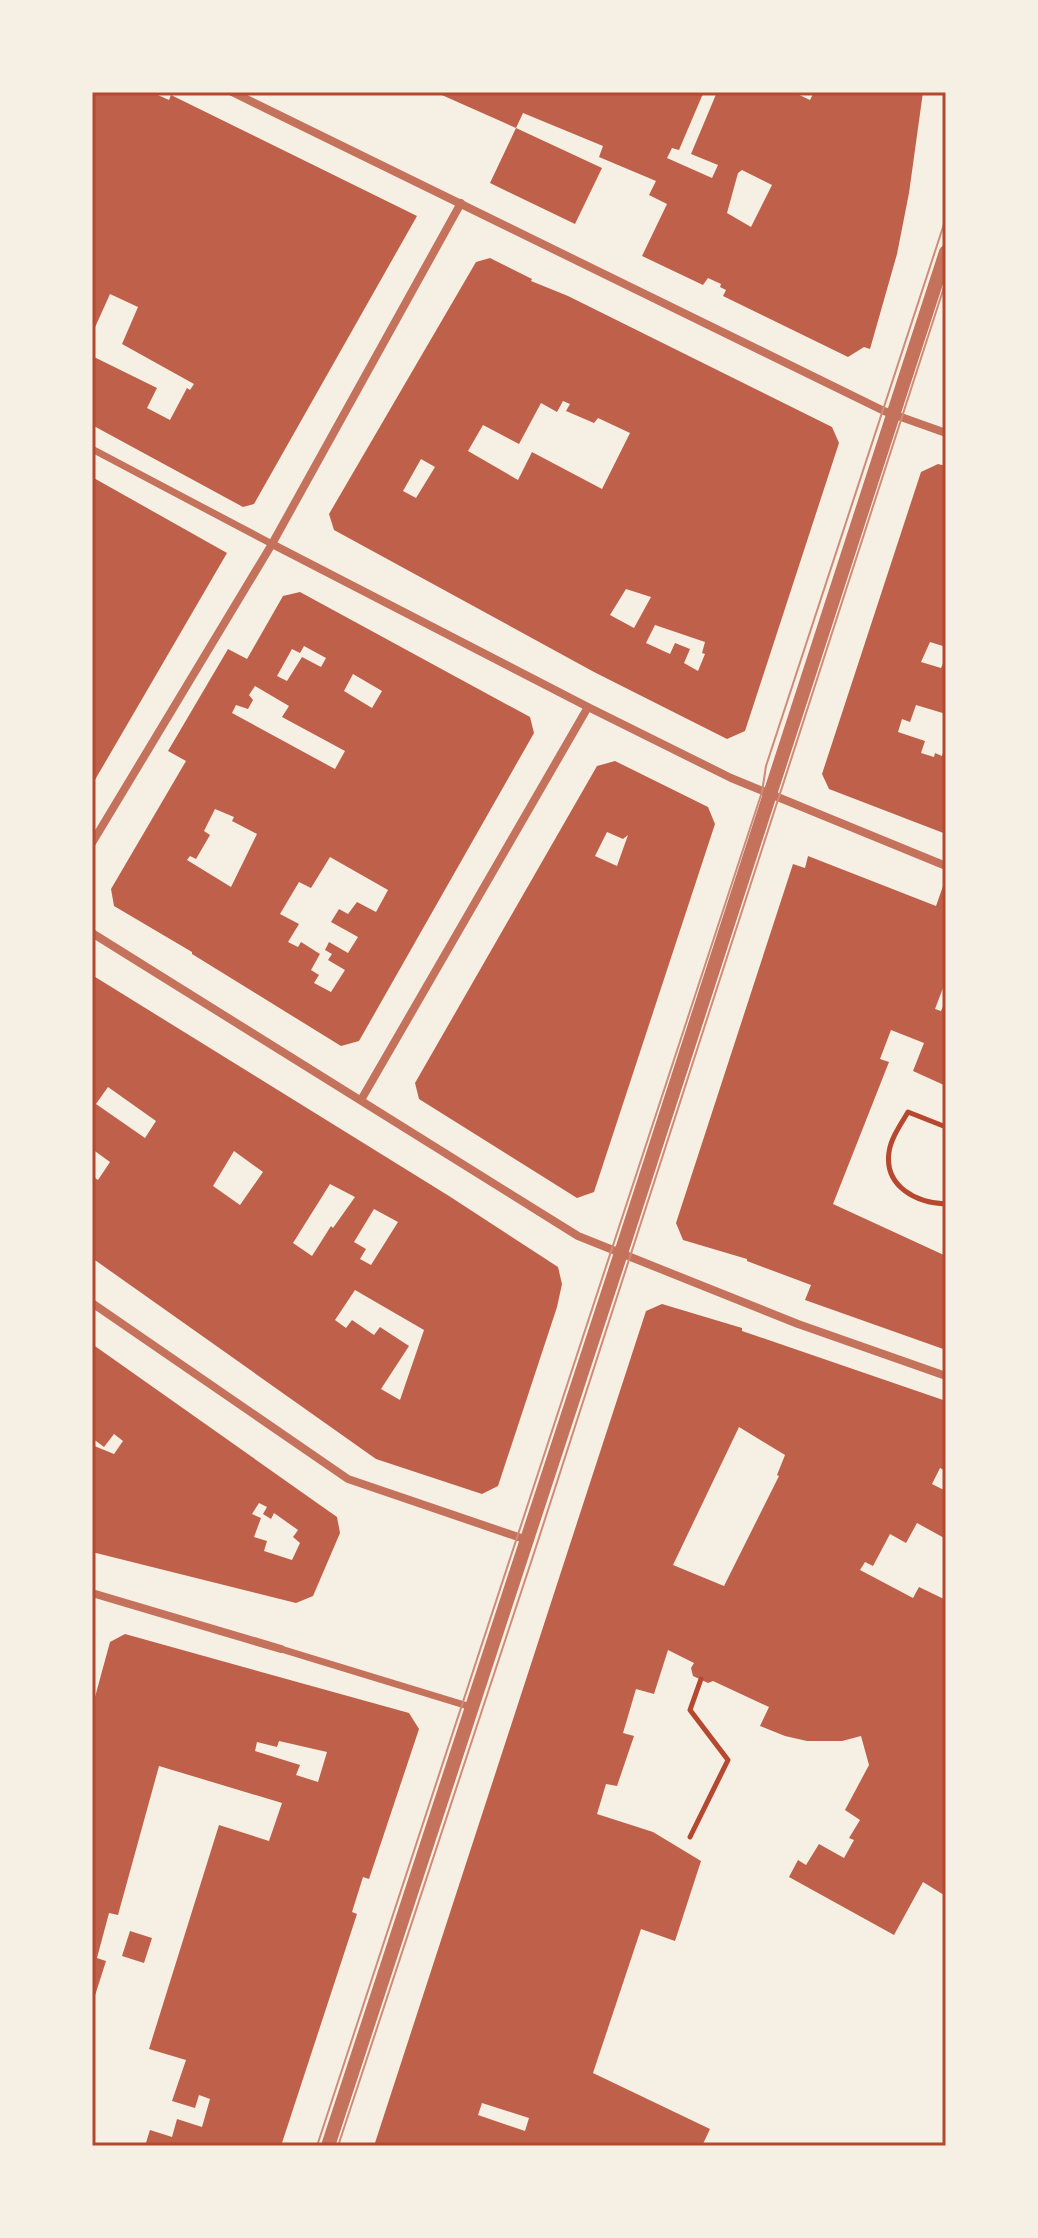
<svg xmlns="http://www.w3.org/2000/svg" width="1038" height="2238" font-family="'IBM Plex Serif',serif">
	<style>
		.building { fill: #bf614a; fill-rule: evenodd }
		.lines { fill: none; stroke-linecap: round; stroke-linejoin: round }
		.path { stroke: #b5482f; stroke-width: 5 }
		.pedestrian { stroke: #c5725c; stroke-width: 7 }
		.minor { stroke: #c5725c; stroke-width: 8 }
		.tertiary { stroke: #c5725c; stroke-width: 14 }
		.tram { stroke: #cf8b77; stroke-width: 2 }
		.neatline { fill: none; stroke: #b5482f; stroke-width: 3 }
	</style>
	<rect width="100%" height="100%" fill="#f6efe4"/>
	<path class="building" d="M 92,92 L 151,92 L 169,100 L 171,95 L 417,216 L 254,504 L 243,507 L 92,425 L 92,356 L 157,388 L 147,408 L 170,420 L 187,388 L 190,390 L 194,384 L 122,344 L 138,307 L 110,294 L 92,334 Z
		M 435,92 L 706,92 L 702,96 L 679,150 L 672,148 L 667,158 L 712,178 L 718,165 L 691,154 L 717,92 L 793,92 L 810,100 L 814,92 L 923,92 L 909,193 L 897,254 L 870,349 L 864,347 L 848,357 L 723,296 L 726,290 L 720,287 L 721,284 L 708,278 L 703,285 L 642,256 L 667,204 L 649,195 L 656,181 L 599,157 L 603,146 L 523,113 L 516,128 ZM 742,170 L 772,185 L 751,227 L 727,213 L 738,173 Z
		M 516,128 L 602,168 L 575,224 L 490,183 Z
		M 490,258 L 532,279 L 531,281 L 568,296 L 832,427 L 839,443 L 745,731 L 727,739 L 594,672 L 334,530 L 329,514 L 476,262 ZM 563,401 L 570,404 L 566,411 L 594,423 L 598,418 L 630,433 L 602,489 L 532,452 L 518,480 L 468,451 L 483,425 L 519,444 L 541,403 L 557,412 ZM 421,459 L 435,467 L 416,498 L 403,491 ZM 626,589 L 651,597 L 634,628 L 610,615 ZM 655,625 L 705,642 L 702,653 L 705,654 L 698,671 L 684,663 L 690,649 L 675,643 L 670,654 L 646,643 Z
		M 938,464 L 946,466 L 946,647 L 930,642 L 921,662 L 941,668 L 946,657 L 946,714 L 916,705 L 910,722 L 902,719 L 898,732 L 925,741 L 921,753 L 934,757 L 935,753 L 942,756 L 946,744 L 946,834 L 829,789 L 822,774 L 921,472 Z
		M 92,477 L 227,553 L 92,785 Z
		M 300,592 L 530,717 L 534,733 L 359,1041 L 341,1046 L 192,954 L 192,952 L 114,906 L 111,889 L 186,761 L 168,751 L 228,649 L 247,659 L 283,596 ZM 304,646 L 326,658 L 321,667 L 302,657 L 287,681 L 277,676 L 292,649 L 300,653 ZM 353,674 L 382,691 L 372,708 L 344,691 ZM 255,686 L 289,706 L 282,717 L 345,751 L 335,769 L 232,713 L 236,705 L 248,709 L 253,700 L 249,695 ZM 215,809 L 234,817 L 232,821 L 257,834 L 231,887 L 187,860 L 190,856 L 196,859 L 210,835 L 204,831 ZM 330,857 L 388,890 L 376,912 L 357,902 L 348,914 L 339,909 L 331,922 L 358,937 L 348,953 L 329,942 L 325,950 L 332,954 L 328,960 L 345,970 L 331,992 L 314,983 L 319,975 L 311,970 L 320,954 L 301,942 L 298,947 L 288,942 L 299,924 L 280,914 L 299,882 L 311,888 Z
		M 615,761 L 708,807 L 715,824 L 594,1192 L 577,1198 L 419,1099 L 415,1083 L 597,766 ZM 607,832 L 623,839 L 628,835 L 617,866 L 595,856 Z
		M 808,856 L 936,906 L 943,886 L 946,886 L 946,980 L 935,1009 L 941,1011 L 946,999 L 946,1086 L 913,1071 L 924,1043 L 891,1030 L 880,1059 L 889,1062 L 833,1204 L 946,1256 L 946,1350 L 805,1300 L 811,1285 L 747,1261 L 747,1259 L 683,1240 L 676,1223 L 793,864 L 805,868 Z
		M 92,975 L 449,1196 L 558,1267 L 562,1284 L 557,1307 L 498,1486 L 482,1494 L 376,1459 L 92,1258 L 92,1176 L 98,1180 L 110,1162 L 92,1149 ZM 108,1087 L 156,1121 L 145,1138 L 96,1104 ZM 234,1151 L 263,1172 L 240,1205 L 213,1186 ZM 330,1184 L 355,1197 L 333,1228 L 331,1226 L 312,1256 L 293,1243 ZM 374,1209 L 398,1222 L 371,1265 L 360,1259 L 366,1249 L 354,1242 ZM 355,1290 L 424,1330 L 400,1400 L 381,1389 L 409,1346 L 380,1327 L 374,1335 L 352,1320 L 346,1328 L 335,1320 Z
		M 662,1304 L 742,1328 L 742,1331 L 946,1401 L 946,1471 L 940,1468 L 932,1484 L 946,1491 L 946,1539 L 917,1523 L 906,1543 L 890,1534 L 873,1566 L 865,1562 L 860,1570 L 913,1598 L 919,1587 L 946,1600 L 946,1891 L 944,1895 L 923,1882 L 894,1935 L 789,1877 L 798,1860 L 806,1865 L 819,1844 L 844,1858 L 854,1840 L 849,1838 L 860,1820 L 845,1810 L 869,1765 L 861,1736 L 842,1741 L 807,1741 L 785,1736 L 760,1726 L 769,1707 L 713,1681 L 708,1683 L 693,1676 L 691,1668 L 694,1663 L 668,1650 L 654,1694 L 636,1689 L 623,1733 L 634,1736 L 617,1786 L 606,1784 L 597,1814 L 653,1832 L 701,1861 L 675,1941 L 641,1929 L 593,2073 L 710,2129 L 702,2146 L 459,2146 L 450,2143 L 449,2146 L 374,2146 L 646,1311 ZM 739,1427 L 785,1455 L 777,1475 L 779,1476 L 724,1586 L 673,1565 ZM 482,2103 L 529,2118 L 525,2131 L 478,2115 Z
		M 92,1344 L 337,1517 L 340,1533 L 313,1596 L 296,1603 L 92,1552 L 92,1445 L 114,1454 L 123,1441 L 114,1434 L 104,1447 L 92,1438 ZM 259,1503 L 267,1507 L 263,1514 L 271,1519 L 274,1513 L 298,1530 L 293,1537 L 300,1543 L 292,1560 L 264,1551 L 267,1541 L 254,1537 L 261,1518 L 252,1514 Z
		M 125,1634 L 409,1713 L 419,1729 L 369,1879 L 363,1877 L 352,1912 L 357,1914 L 281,2146 L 145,2146 L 150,2130 L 172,2137 L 177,2119 L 202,2127 L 210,2099 L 199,2095 L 195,2108 L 172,2101 L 186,2060 L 149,2049 L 219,1825 L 269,1841 L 282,1803 L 159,1766 L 118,1915 L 109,1913 L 97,1958 L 106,1961 L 92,2005 L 92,1708 L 110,1642 ZM 279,1741 L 327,1752 L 318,1782 L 296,1775 L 300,1765 L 255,1751 L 257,1742 L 277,1747 Z
		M 130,1931 L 152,1938 L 144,1963 L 122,1956 Z"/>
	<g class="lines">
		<path class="path" d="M 946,1127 L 908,1112 C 901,1124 891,1138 889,1152 C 884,1187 917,1203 946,1204
			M 690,1837 L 728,1760 L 690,1710 L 701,1679"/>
		<path class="pedestrian" d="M 92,449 L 272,544
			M 281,1649 L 471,1707"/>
		<path class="minor" d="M 232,92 L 884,411 L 946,433
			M 272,544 L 588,707 L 731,778 L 946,866
			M 92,843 L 272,544 L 461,203
			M 92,933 L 578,1236 L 798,1324 L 946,1376
			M 361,1100 L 588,707
			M 92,1303 L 348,1479 L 527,1540
			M 92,1593 L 281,1649"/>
		<path class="tertiary" d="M 328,2146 L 621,1253 L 946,252"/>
		<path class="tram" d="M 317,2146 L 762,792 L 766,766 L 946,218
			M 338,2146 L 535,1550 L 946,281"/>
	</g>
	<rect width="1038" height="2238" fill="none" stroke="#f6efe4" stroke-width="188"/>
	<rect x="94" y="94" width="850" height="2050" class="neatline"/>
</svg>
